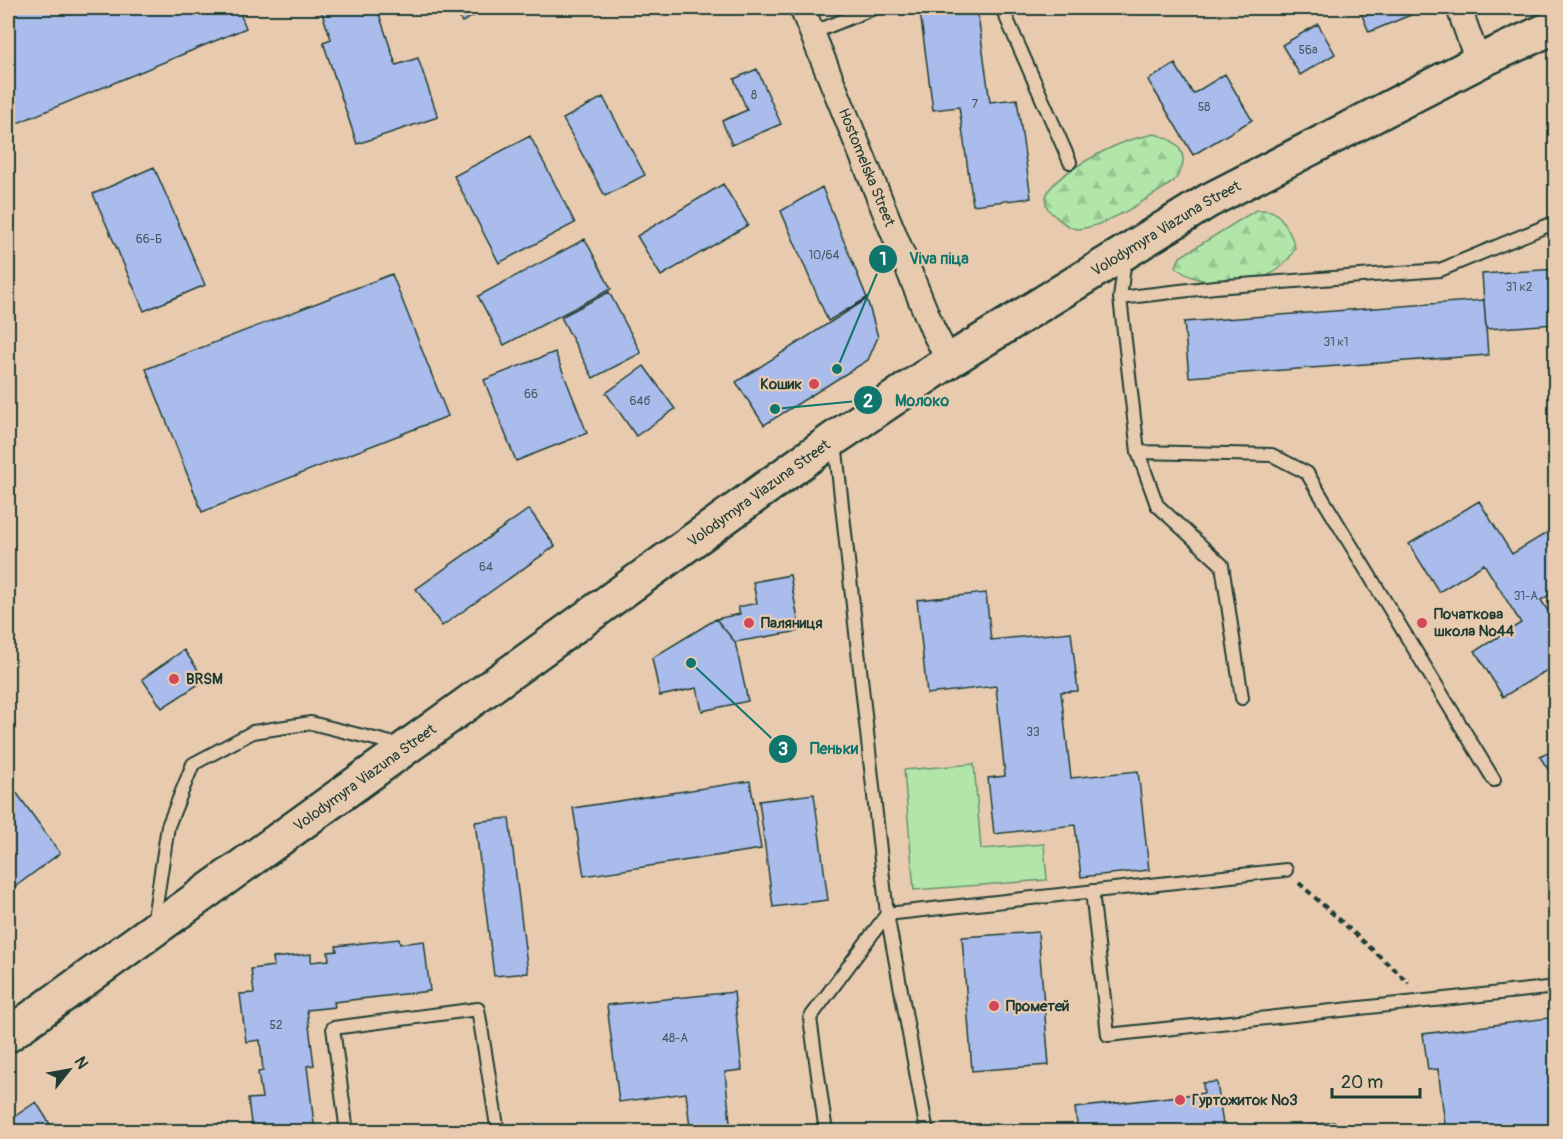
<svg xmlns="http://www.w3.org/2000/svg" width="1563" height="1139" font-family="Pangolin,sans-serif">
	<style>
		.grass { fill: #b1e6a8; stroke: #68926e; stroke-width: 1.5 }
		.forest { fill: url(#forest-firs); stroke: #68926e; stroke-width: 1.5 }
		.building { fill: #a9bceb; stroke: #1f3d34; stroke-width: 1.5 }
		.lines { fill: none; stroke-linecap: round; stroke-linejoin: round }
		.lane-casing { stroke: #1f3d34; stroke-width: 16 }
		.street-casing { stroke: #1f3d34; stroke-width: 28 }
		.secondary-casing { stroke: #1f3d34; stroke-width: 38 }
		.path { stroke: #1f3d34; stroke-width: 4; stroke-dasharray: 6 4.5; stroke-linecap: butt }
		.lane { stroke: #e8cbaf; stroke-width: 12 }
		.street { stroke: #e8cbaf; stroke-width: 24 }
		.secondary { stroke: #e8cbaf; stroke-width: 33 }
		.poi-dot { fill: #d1495b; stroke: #e8cbaf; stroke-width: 2 }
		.labels { text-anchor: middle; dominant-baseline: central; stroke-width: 4.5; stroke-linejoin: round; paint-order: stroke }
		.number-label { font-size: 12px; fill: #425d62 }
		.street-label { font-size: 15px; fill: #1f3d34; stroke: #e8cbaf }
		.poi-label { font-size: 15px; font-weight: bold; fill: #1f3d34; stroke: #e8cbaf; text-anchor: start }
		.leader { fill: none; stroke: #0f766e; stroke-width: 2 }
		.callout-dot { fill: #0f766e; stroke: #e8cbaf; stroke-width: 2 }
		.mark-label { font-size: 18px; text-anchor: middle; font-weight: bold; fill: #fff }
		.callout-label { font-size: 16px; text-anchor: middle; font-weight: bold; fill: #0f766e; stroke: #e8cbaf; stroke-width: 4.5; stroke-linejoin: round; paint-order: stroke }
	</style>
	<defs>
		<pattern id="forest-firs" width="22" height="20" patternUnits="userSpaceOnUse" patternTransform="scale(1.5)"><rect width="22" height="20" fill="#b1e6a8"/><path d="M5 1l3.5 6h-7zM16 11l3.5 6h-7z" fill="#98c691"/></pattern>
	</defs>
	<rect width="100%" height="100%" fill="#e8cbaf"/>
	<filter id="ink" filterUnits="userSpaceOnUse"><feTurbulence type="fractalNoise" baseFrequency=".0167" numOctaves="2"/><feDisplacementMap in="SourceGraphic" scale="12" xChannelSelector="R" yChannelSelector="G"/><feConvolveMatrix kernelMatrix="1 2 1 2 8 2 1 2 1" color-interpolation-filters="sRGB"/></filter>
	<g filter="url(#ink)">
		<path class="grass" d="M 974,764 L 981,849 L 1044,844 L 1047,880 L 914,890 L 904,770 Z"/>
		<path class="forest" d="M 1154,134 C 1181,140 1193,159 1173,182 C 1148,198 1108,226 1079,229 C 1070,229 1062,222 1055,216 C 1049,212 1044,205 1046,197 C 1050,176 1108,148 1127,141 C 1136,138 1145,136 1154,134 Z
			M 1256,210 C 1262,210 1270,209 1275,213 C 1284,219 1293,238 1295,248 C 1289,262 1279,270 1265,277 C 1259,280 1231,284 1223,284 C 1211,283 1182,277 1176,266 L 1180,257 Z"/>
		<path class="building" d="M 8,8 L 238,8 L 246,28 L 8,127 Z
			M 320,8 L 377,8 L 396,65 L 418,58 L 438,117 L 357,144 L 323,42 L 331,39 Z
			M 454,8 L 489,8 L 462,22 Z
			M 956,8 L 977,8 L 990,102 L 1017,99 L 1031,198 L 973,205 L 959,107 L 933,110 L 920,12 Z
			M 1359,8 L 1416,8 L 1418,12 L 1369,32 Z
			M 1318,24 L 1335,54 L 1300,75 L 1282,45 Z
			M 1175,64 L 1193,94 L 1225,74 L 1252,120 L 1193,155 L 1148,80 Z
			M 757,69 L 781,124 L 732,145 L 722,121 L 747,110 L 734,79 Z
			M 603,97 L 645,175 L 605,196 L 563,119 Z
			M 530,136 L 575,223 L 499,263 L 454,176 Z
			M 154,167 L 205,285 L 144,311 L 93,194 Z
			M 723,184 L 748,225 L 661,276 L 637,236 Z
			M 822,187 L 867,298 L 828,321 L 781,211 Z
			M 585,239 L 611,289 L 504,345 L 478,296 Z
			M 1556,269 L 1556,324 L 1486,329 L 1482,274 Z
			M 392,274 L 448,416 L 202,512 L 146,369 Z
			M 609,292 L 641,353 L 593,378 L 561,317 Z
			M 867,299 L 878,337 L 868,360 L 764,425 L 736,382 Z
			M 1484,300 L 1488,355 L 1189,377 L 1184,322 Z
			M 555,352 L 587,433 L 516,461 L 484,380 Z
			M 644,366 L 675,409 L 636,436 L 606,393 Z
			M 1479,501 L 1512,554 L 1556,527 L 1556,591 L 1541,600 L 1556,624 L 1556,679 L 1549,669 L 1503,697 L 1475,651 L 1521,623 L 1484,564 L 1439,592 L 1409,544 Z
			M 529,509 L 555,546 L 442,626 L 416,589 Z
			M 790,575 L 800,631 L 735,642 L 716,619 L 740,614 L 738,607 L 757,603 L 753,582 Z
			M 986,593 L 991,640 L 1071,632 L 1078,691 L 1061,692 L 1071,778 L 1138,771 L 1149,870 L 1081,877 L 1075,825 L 994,834 L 988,778 L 1005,776 L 996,686 L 927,694 L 917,600 Z
			M 716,619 L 735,642 L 748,701 L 702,711 L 697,688 L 660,696 L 652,658 Z
			M 184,650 L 205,680 L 162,708 L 142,679 Z
			M 1556,748 L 1556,782 L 1540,757 Z
			M 750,781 L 761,849 L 584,876 L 573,808 Z
			M 11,785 L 60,853 L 8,892 L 8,788 Z
			M 814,794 L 828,900 L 773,907 L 759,801 Z
			M 509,818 L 528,973 L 494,976 L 475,822 Z
			M 1038,932 L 1049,1065 L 972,1071 L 962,937 Z
			M 399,939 L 400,944 L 424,941 L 430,991 L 334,1002 L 335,1007 L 307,1010 L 314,1065 L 307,1066 L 315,1132 L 252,1132 L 248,1099 L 262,1098 L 258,1072 L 263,1071 L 260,1040 L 246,1042 L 240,994 L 254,993 L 251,969 L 274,966 L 273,958 L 311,954 L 311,962 L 329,960 L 328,952 L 337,951 L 336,946 Z
			M 734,992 L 742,1070 L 725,1072 L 731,1132 L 701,1132 L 701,1127 L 690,1128 L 686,1093 L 619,1102 L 607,1005 Z
			M 1556,1017 L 1556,1132 L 1446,1132 L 1438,1069 L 1428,1070 L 1423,1034 Z
			M 1217,1082 L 1224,1132 L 1078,1132 L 1075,1108 L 1204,1093 L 1203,1083 Z
			M 36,1102 L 55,1132 L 8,1132 L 8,1121 Z
			M 1334,1122 L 1335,1132 L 1255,1132 Z
			M 701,1127 L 701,1132 L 659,1132 L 690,1128 Z"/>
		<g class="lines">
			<g class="lane-casing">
				<path id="lane" d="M 1002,8 L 1070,162
					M 812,33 L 874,8
					M 1125,258 L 1120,298 L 1215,287 L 1440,270 L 1556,222
					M 1120,298 L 1138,452 L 1157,505 L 1222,565 L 1242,698
					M 835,442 L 887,914 L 927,1132
					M 1138,452 L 1272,455 L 1307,473 L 1494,780
					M 1092,891 L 1108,1035 L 1556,987
					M 153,925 L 168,826 L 193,764 L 253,732 L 311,723 L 399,745
					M 347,1132 L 333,1028 L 478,1009 L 498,1132
					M 826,1132 L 810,1018 L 887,914 L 1286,870"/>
			</g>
			<g class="street-casing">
				<g id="street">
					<path id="s1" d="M 802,8 L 933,330 L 949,361"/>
					<path d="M 1459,8 L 1478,62"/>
				</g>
			</g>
			<g class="secondary-casing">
				<g id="secondary">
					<path id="s2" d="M 8,1035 L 835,438 L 949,361 L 1208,201 L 1478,62 L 1556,26"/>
				</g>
			</g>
			<path class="path" d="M 1299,883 L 1409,983"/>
			<use href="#lane" class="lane"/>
			<use href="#street" class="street"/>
			<use href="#secondary" class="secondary"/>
		</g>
	</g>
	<g class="poi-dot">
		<circle cx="814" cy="384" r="6"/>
		<circle cx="749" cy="623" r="6"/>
		<circle cx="1422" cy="623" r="6"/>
		<circle cx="174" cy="679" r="6"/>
		<circle cx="994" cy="1006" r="6"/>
		<circle cx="1180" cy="1100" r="6"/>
	</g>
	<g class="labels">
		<g class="number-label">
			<text x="1308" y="50">56а</text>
			<text x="754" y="95">8</text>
			<text x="975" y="104">7</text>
			<text x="1204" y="107">58</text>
			<text x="149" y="239">66-Б</text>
			<text x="824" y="255">10/64</text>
			<text x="1519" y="287">31 к2</text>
			<text x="1336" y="342">31 к1</text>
			<text x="531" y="394">66</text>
			<text x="640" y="401">64б</text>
			<text x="486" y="567">64</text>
			<text x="1526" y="596">31-А</text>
			<text x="1033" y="732">33</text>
			<text x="276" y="1025">52</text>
			<text x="675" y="1038">48-А</text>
		</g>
		<g class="street-label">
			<text stroke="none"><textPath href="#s1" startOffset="172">Hostomelska Street</textPath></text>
			<text stroke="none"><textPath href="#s2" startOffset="1412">Volodymyra Viazuna Street</textPath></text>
			<text stroke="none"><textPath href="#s2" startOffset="926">Volodymyra Viazuna Street</textPath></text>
			<text stroke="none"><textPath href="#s2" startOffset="440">Volodymyra Viazuna Street</textPath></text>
		</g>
		<g class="poi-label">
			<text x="802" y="384" text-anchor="end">Кошик</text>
			<text x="1434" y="614">Початкова<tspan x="1434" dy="17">школа №44</tspan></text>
			<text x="761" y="623">Паляниця</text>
			<text x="186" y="679">BRSM</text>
			<text x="1006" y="1006">Прометей</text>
			<text x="1192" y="1100">Гуртожиток №3</text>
		</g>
	</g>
	<path class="leader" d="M837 369L883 259M775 409L868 400M691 663L783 749"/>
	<g class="callout-dot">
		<circle cx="837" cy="369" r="6"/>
		<circle cx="775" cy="409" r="6"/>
		<circle cx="691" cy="663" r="6"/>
		<circle cx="883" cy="259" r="15"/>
		<circle cx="868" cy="400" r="15"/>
		<circle cx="783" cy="749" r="15"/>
	</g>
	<g class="mark-label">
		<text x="883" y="265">1</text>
		<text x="868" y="407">2</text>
		<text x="783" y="755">3</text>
	</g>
	<g class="callout-label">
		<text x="939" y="264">Viva піца</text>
		<text x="922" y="406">Молоко</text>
		<text x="834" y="754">Пеньки</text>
	</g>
	<rect width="1563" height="1139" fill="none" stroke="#e8cbaf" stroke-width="30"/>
	<rect x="15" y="15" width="1533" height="1109" fill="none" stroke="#1f3d34" stroke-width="2" filter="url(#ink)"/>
	<g transform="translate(69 1070) rotate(59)" stroke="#e8cbaf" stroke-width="4.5" paint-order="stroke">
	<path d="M0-4.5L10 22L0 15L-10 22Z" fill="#1f3d34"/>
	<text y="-9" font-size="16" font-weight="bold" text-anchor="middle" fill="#1f3d34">N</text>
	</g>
	<path d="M1332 1088v9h88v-9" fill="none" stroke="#1f3d34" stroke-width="3"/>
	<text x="1341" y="1088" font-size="18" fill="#1f3d34" stroke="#e8cbaf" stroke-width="4.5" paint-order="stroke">20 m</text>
</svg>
